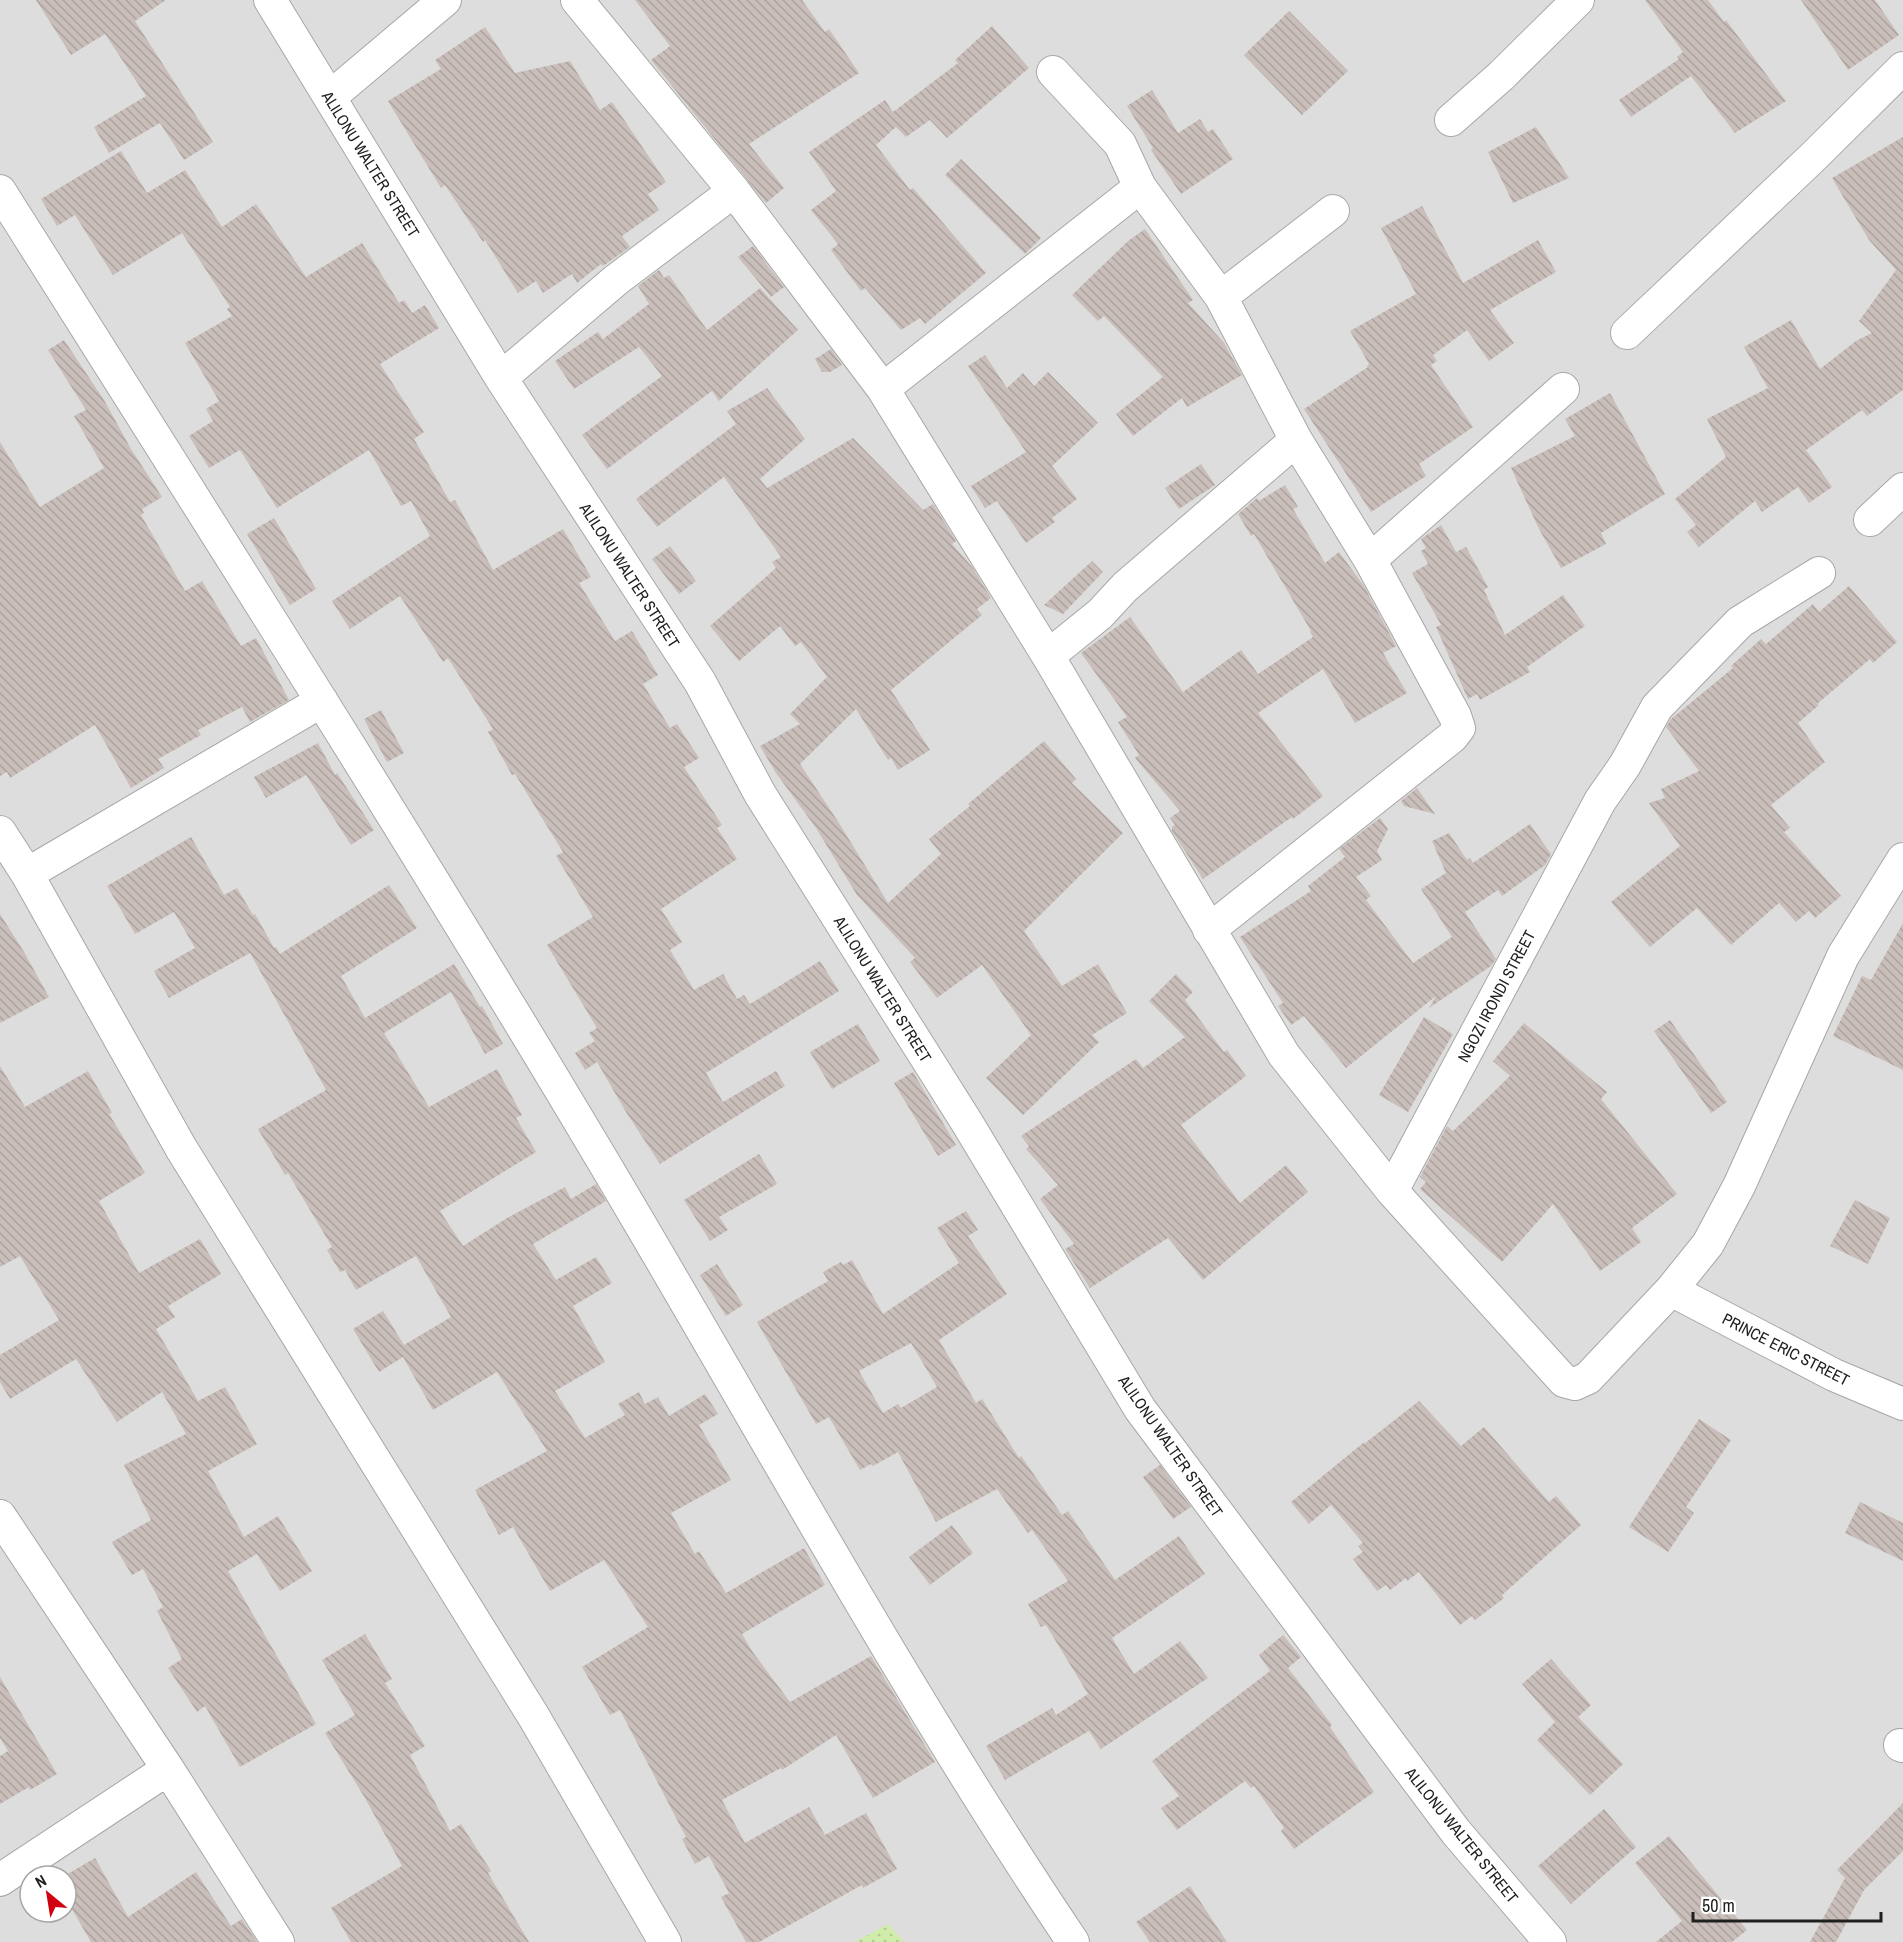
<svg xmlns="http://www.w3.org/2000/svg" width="1903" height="1942" font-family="'Archivo Narrow',sans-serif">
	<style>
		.residential { fill: #dedddd; fill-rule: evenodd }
		.grass { fill: url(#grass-dots) }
		.building { fill: url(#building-back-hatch); fill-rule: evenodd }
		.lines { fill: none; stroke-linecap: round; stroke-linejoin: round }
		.minor-casing { stroke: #a7a7a7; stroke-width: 34 }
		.minor { stroke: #fff; stroke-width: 32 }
		.labels { text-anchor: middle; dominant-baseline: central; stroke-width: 5; stroke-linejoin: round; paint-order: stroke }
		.street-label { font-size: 16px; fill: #202020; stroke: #fff }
	</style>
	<defs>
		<pattern id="grass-dots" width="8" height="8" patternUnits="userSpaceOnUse" patternTransform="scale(1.5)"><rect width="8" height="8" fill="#d0ecaa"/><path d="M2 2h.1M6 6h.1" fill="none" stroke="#b2ca92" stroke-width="1.8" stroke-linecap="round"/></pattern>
		<pattern id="building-back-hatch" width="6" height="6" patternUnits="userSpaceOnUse" patternTransform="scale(1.5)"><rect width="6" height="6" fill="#c9beb9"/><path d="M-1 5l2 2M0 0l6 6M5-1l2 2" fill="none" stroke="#aca39f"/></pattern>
	</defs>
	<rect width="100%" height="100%" fill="#f1ece6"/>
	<path class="residential" d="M 0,0 L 1903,0 L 1903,1942 L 0,1942 ZM 30,1876 L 66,1876 L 66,1912 L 30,1912 Z"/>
	<path class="grass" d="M 888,1924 L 904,1942 L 855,1942 Z"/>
	<path class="building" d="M 36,0 L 166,0 L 135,21 L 213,142 L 184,160 L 160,123 L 109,153 L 94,127 L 146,96 L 105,34 L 71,55 Z
		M 635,0 L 802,0 L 825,32 L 829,29 L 859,73 L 749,144 L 784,188 L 766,203 L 651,60 L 670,46 Z
		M 1645,0 L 1708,0 L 1724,22 L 1726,20 L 1786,101 L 1735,133 L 1691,76 L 1631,117 L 1619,100 L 1679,59 L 1677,57 L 1683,52 Z
		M 1801,0 L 1875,0 L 1899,35 L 1848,70 Z
		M 1289,11 L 1348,71 L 1302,115 L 1244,55 Z
		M 992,26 L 1029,68 L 947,138 L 930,120 L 906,137 L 896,127 L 876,145 L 910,190 L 913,188 L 986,273 L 925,324 L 920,318 L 901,330 L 865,288 L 861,291 L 831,250 L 838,244 L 811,210 L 836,191 L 809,152 L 885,100 L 893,112 L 958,63 L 955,60 Z
		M 485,27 L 515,73 L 570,61 L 600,110 L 612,102 L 666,182 L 648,194 L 659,210 L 622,236 L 630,247 L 603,266 L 601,264 L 577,283 L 572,274 L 543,293 L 536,281 L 518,293 L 485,240 L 483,242 L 445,185 L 441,188 L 388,101 L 441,69 L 435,60 Z
		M 1152,90 L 1178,133 L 1200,119 L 1208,132 L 1213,129 L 1233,159 L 1181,194 L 1151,150 L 1153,148 L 1127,106 Z
		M 1536,127 L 1569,178 L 1513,203 L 1488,152 Z
		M 1903,137 L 1903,390 L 1867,416 L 1862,410 L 1806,450 L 1832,487 L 1809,503 L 1798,487 L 1762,512 L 1755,501 L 1699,547 L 1687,532 L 1696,525 L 1675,499 L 1726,457 L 1707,419 L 1768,388 L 1744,347 L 1791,320 L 1820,369 L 1856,341 L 1872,333 L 1859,321 L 1896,270 L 1869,240 L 1832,178 Z
		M 121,151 L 147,193 L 185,170 L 222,227 L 256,204 L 306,277 L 362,243 L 399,303 L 404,300 L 412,313 L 425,305 L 439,328 L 380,364 L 424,432 L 414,439 L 450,502 L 455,500 L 493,570 L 563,529 L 591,577 L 579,583 L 615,641 L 632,631 L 658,675 L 643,684 L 670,728 L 677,724 L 699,758 L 684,767 L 722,825 L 717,828 L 737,859 L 661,909 L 682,942 L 670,950 L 694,990 L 723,974 L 737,999 L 744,995 L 750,1004 L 820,961 L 839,991 L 706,1073 L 723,1102 L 776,1071 L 785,1086 L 660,1164 L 626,1112 L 597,1062 L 585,1070 L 575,1053 L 595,1041 L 589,1033 L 597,1028 L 547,945 L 593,917 L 556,856 L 563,852 L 515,774 L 512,775 L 488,732 L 493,729 L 448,658 L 443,662 L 400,596 L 350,629 L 332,601 L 430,536 L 411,501 L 401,506 L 369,450 L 277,508 L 240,450 L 209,468 L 189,436 L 213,421 L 206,409 L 219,401 L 185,343 L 232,316 L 227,309 L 230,307 L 182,233 L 113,275 L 75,215 L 57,226 L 41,199 Z
		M 961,159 L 1041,238 L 1025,254 L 945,175 Z
		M 1422,206 L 1463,283 L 1538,240 L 1556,272 L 1490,310 L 1514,343 L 1489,361 L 1467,330 L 1433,355 L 1437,361 L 1431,365 L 1473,427 L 1419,464 L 1426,476 L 1371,512 L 1304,409 L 1368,367 L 1367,366 L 1369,364 L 1350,331 L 1416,294 L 1381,228 Z
		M 1145,229 L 1193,300 L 1188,303 L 1224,343 L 1242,375 L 1187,407 L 1182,398 L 1133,436 L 1116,414 L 1163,377 L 1104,316 L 1098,321 L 1072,295 L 1128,241 Z
		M 753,246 L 784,287 L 771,297 L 738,257 Z
		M 659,270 L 664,278 L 669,275 L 707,330 L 760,288 L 798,330 L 719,401 L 712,391 L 607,469 L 582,435 L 662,376 L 639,347 L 574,389 L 555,361 L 598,332 L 603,339 L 649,304 L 638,286 Z
		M 64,340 L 104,400 L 131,449 L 162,497 L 142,509 L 144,513 L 141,515 L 185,591 L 202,581 L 241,646 L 256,638 L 289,700 L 250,722 L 242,707 L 198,730 L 201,735 L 158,759 L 164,768 L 131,788 L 95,725 L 10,778 L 7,772 L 0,776 L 0,442 L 40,507 L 104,468 L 74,416 L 86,410 L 48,350 Z
		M 831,349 L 842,365 L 830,372 L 822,372 L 815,359 Z
		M 985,355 L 1007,388 L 1023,373 L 1034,386 L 1048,372 L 1098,423 L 1052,466 L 1077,499 L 1052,518 L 1055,522 L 1026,543 L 997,501 L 985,508 L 971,486 L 1026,452 L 968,366 Z
		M 767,388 L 805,439 L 760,479 L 767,488 L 853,438 L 923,510 L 933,504 L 956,541 L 952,544 L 973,568 L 991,598 L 977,609 L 982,615 L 891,690 L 930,750 L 898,770 L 891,758 L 888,760 L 856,709 L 800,764 L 839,823 L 888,903 L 941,854 L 929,839 L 970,806 L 968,804 L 1044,741 L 1076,779 L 1072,783 L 1123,833 L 1024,931 L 1062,986 L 1098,964 L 1127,1013 L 1092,1035 L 1099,1042 L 1023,1115 L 986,1078 L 1031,1035 L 982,965 L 937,998 L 910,962 L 915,958 L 857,895 L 816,828 L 776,773 L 760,746 L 800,724 L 790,714 L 827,677 L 801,642 L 795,646 L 780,626 L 739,661 L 710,626 L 776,568 L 772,562 L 781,557 L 724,477 L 657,527 L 636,499 L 736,424 L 727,411 Z
		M 1610,393 L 1665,494 L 1601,533 L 1606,544 L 1561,568 L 1539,529 L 1511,468 L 1575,436 L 1565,419 Z
		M 1201,464 L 1215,485 L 1179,509 L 1165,488 Z
		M 1285,485 L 1298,507 L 1293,509 L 1325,563 L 1339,552 L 1364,586 L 1396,646 L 1383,653 L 1407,693 L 1355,723 L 1323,669 L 1258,713 L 1323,796 L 1293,819 L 1292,817 L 1203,879 L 1172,831 L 1172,827 L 1175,825 L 1170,818 L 1180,811 L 1135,758 L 1139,755 L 1118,722 L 1127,717 L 1081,653 L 1130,617 L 1183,692 L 1241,650 L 1258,674 L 1313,637 L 1310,632 L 1311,631 L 1254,534 L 1251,536 L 1238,514 L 1257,498 L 1259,501 Z
		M 274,518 L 316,589 L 290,605 L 247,534 Z
		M 1441,525 L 1456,552 L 1466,547 L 1488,587 L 1484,590 L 1505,635 L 1563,595 L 1585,626 L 1527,667 L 1530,672 L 1480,700 L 1477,694 L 1468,699 L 1436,627 L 1441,625 L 1412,573 L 1428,564 L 1421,551 L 1426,548 L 1421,539 Z
		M 670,546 L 696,581 L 679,594 L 652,559 Z
		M 1092,561 L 1103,572 L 1063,614 L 1044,605 Z
		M 1849,586 L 1897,642 L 1873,663 L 1870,659 L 1817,704 L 1819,705 L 1798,723 L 1825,762 L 1771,805 L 1790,828 L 1784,832 L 1841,896 L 1815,918 L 1809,911 L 1796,922 L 1779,903 L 1731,945 L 1697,908 L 1650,947 L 1611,902 L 1680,846 L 1649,803 L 1665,798 L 1661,789 L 1699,771 L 1666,727 L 1671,719 L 1733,668 L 1731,666 L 1761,639 L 1766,644 L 1813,604 L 1819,612 Z
		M 381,710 L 404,753 L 387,762 L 364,719 Z
		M 318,743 L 335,775 L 337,773 L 374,830 L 351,845 L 306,775 L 266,798 L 254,777 Z
		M 1417,788 L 1435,814 L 1404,806 L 1401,801 Z
		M 1380,818 L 1388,829 L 1377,851 L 1382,860 L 1356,877 L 1371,896 L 1366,900 L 1413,963 L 1452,937 L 1421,889 L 1446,873 L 1432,841 L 1449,833 L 1467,860 L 1470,858 L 1473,863 L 1530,824 L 1551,854 L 1545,865 L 1502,896 L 1498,890 L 1465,912 L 1496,959 L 1491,966 L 1429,1008 L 1436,996 L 1346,1068 L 1304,1016 L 1291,1025 L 1278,1006 L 1283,1003 L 1240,937 L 1311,891 L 1308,886 L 1345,857 L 1339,849 Z
		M 191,837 L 224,895 L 237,888 L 253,915 L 255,914 L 274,948 L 276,947 L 280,954 L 389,885 L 417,928 L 341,976 L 365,1018 L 454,964 L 480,1007 L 482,1006 L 503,1044 L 485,1054 L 451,992 L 384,1033 L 429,1107 L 497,1069 L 522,1115 L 516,1118 L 536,1152 L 440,1211 L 463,1246 L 507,1218 L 565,1187 L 571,1199 L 596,1184 L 606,1201 L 533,1244 L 556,1280 L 596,1257 L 612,1283 L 573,1306 L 605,1362 L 555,1391 L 585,1438 L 625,1415 L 618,1404 L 639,1392 L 645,1404 L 658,1397 L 669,1416 L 705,1394 L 718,1414 L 699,1425 L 731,1480 L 671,1513 L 695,1554 L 699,1551 L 726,1593 L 804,1548 L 825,1585 L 742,1634 L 752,1651 L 790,1702 L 871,1656 L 935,1762 L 873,1798 L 836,1735 L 782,1770 L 781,1768 L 722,1800 L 745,1843 L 809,1807 L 825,1835 L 866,1813 L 897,1869 L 863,1888 L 862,1885 L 759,1942 L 746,1942 L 721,1897 L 729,1893 L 709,1856 L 695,1864 L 682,1839 L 686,1837 L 620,1710 L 610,1715 L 582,1667 L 648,1627 L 604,1560 L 550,1591 L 513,1527 L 499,1535 L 475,1490 L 547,1451 L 497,1372 L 433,1410 L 403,1357 L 379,1372 L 353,1329 L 383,1311 L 404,1345 L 451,1317 L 416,1256 L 356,1290 L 345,1270 L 340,1272 L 327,1250 L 332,1247 L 288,1173 L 285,1175 L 258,1129 L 326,1090 L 250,953 L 169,998 L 154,971 L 195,948 L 174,912 L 135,934 L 107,886 Z
		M 0,914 L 24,952 L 49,997 L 0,1023 Z
		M 1903,923 L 1903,1070 L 1833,1036 L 1862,976 L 1871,980 Z
		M 1176,974 L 1193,992 L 1185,1000 L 1224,1052 L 1227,1050 L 1246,1076 L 1181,1125 L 1240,1203 L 1286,1165 L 1308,1192 L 1203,1280 L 1168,1238 L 1090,1288 L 1065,1249 L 1074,1244 L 1040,1199 L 1058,1185 L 1026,1149 L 1029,1146 L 1021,1136 L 1136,1059 L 1143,1068 L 1185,1037 L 1149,1001 Z
		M 1424,1017 L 1453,1034 L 1408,1112 L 1379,1095 Z
		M 1670,1020 L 1727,1102 L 1711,1113 L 1654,1031 Z
		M 1524,1023 L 1607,1092 L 1601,1099 L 1677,1194 L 1632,1228 L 1641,1242 L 1600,1271 L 1553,1204 L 1502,1262 L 1420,1189 L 1426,1182 L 1420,1177 L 1447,1126 L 1453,1131 L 1510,1076 L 1493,1061 Z
		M 858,1024 L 880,1061 L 832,1089 L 810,1052 Z
		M 0,1066 L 25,1107 L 88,1071 L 112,1113 L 109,1114 L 145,1173 L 99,1201 L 139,1273 L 200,1239 L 221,1274 L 168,1306 L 175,1317 L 156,1329 L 198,1401 L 225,1387 L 257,1444 L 208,1471 L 244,1537 L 278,1516 L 312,1571 L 280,1591 L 257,1554 L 228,1571 L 316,1724 L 240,1767 L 205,1706 L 197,1712 L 168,1668 L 182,1659 L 157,1611 L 163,1607 L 143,1569 L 132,1575 L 112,1542 L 151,1520 L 124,1465 L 186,1434 L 162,1392 L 117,1422 L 76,1359 L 10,1399 L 0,1382 L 0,1355 L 59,1320 L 20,1256 L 0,1267 Z
		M 913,1072 L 956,1145 L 938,1156 L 894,1083 Z
		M 759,1154 L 777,1184 L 719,1217 L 728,1230 L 710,1241 L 684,1200 Z
		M 1855,1200 L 1890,1218 L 1868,1264 L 1830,1246 Z
		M 966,1211 L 978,1230 L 968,1236 L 1007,1294 L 939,1340 L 976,1403 L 982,1399 L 1019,1458 L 1021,1456 L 1062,1515 L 1068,1511 L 1115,1580 L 1179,1536 L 1205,1574 L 1112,1638 L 1134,1674 L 1180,1641 L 1208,1678 L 1101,1749 L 1089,1731 L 1005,1780 L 986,1746 L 1052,1708 L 1056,1715 L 1088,1694 L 1046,1625 L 1041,1627 L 1028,1604 L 1068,1581 L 1032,1530 L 1028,1533 L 997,1489 L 936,1522 L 898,1452 L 873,1466 L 871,1464 L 860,1470 L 829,1417 L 816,1424 L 757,1322 L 828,1281 L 823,1272 L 841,1262 L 843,1265 L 852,1260 L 883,1314 L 959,1263 L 937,1228 ZM 911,1343 L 937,1387 L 901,1408 L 898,1404 L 883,1413 L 859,1371 Z
		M 717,1264 L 743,1305 L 726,1316 L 700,1275 Z
		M 1419,1401 L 1461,1446 L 1484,1427 L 1549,1502 L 1556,1496 L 1581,1525 L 1502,1595 L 1504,1598 L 1475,1620 L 1472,1616 L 1460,1625 L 1419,1572 L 1407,1581 L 1406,1578 L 1390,1590 L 1386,1585 L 1377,1591 L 1353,1559 L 1363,1552 L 1358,1546 L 1363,1543 L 1331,1505 L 1309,1524 L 1291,1502 L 1363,1443 L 1364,1444 Z
		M 1699,1419 L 1731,1440 L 1686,1507 L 1694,1513 L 1668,1552 L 1629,1527 Z
		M 1160,1465 L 1191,1507 L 1173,1519 L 1143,1477 Z
		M 1860,1502 L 1903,1523 L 1903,1561 L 1845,1533 Z
		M 952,1525 L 973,1553 L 930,1585 L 909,1557 Z
		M 365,1634 L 392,1679 L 385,1683 L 425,1746 L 410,1755 L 450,1831 L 461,1824 L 491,1871 L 488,1873 L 529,1942 L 351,1942 L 331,1908 L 402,1866 L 365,1798 L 325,1733 L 355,1715 L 322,1660 Z
		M 1283,1635 L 1301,1657 L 1288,1668 L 1332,1725 L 1330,1727 L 1374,1792 L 1294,1849 L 1281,1831 L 1284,1828 L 1254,1786 L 1251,1788 L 1245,1781 L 1177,1830 L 1161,1808 L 1179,1796 L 1152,1761 L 1270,1671 L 1259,1655 Z
		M 1551,1659 L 1591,1705 L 1578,1717 L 1623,1764 L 1590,1795 L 1537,1740 L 1555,1722 L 1522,1684 Z
		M 0,1677 L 57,1774 L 30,1790 L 29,1787 L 0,1804 L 0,1756 L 8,1751 L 0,1738 Z
		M 1903,1803 L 1903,1851 L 1864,1890 L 1836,1942 L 1810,1942 L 1845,1878 L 1837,1870 Z
		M 1604,1809 L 1636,1847 L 1571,1904 L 1538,1866 Z
		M 1669,1836 L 1747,1930 L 1732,1942 L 1656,1942 L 1682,1921 L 1635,1863 Z
		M 95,1858 L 128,1917 L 196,1872 L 231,1926 L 242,1919 L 257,1942 L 91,1942 L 66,1899 L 66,1875 Z
		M 1190,1886 L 1227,1942 L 1150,1942 L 1136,1922 Z"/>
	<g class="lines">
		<g class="minor-casing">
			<path id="minor" d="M 270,0 L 501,378 L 700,682 L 760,794 L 966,1121 L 1140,1409 L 1456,1832 L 1550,1942
				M 577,0 L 734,191 L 883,389 L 1048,656 L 1284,1055 L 1392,1191 L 1564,1381 L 1575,1384 L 1588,1378 L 1671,1290 L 1708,1244 L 1739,1186 L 1843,956 L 1903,859
				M 1053,72 L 1120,144 L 1140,187 L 1221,297 L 1296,440
				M 330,97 L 445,0
				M 1451,120 L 1501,76 L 1578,0
				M 0,191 C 200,508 402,824 594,1146 C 753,1412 900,1685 1073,1942
				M 1221,297 L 1333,211
				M 1627,333 L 1811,159 L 1903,68
				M 501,378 L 616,280 L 734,191
				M 883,389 L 1140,187
				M 1870,520 L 1903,489
				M 1048,656 L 1100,614 L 1125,587 L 1296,440 L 1370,560 L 1563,389
				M 0,832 L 27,874 L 181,1148 L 534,1717 L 665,1942
				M 27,874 L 322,701
				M 1209,930 L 1452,737 L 1459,728 L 1455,716 L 1370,560
				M 1392,1191 L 1600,801 L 1625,765 L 1657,707 L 1740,622 L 1819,573
				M 1671,1290 L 1834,1375 L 1903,1404
				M 0,1516 L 168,1769 L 278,1942
				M 1900,1745 L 1903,1746
				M 0,1880 L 168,1769"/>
		</g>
		<use href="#minor" class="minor"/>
	</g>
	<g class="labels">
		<g class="street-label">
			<text transform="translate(371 164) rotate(58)">ALILONU WALTER STREET</text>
			<text transform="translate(630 575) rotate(57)">ALILONU WALTER STREET</text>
			<text transform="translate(883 989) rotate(58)">ALILONU WALTER STREET</text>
			<text transform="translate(1496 996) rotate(-62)">NGOZI IRONDI STREET</text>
			<text transform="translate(1786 1349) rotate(27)">PRINCE ERIC STREET</text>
			<text transform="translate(1171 1446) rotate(55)">ALILONU WALTER STREET</text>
			<text transform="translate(1462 1835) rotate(51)">ALILONU WALTER STREET</text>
		</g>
	</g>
	<g transform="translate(48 1894) rotate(330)"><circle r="28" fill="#ffffff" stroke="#a6a6a6" stroke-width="1.5"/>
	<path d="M0-4.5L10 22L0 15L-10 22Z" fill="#d00010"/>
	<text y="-9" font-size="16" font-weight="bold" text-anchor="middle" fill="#202020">N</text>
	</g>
	<path d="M1693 1912v9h188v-9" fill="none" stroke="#202020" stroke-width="3"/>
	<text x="1702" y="1912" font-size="18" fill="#202020" stroke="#ffffff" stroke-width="4.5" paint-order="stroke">50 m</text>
</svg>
